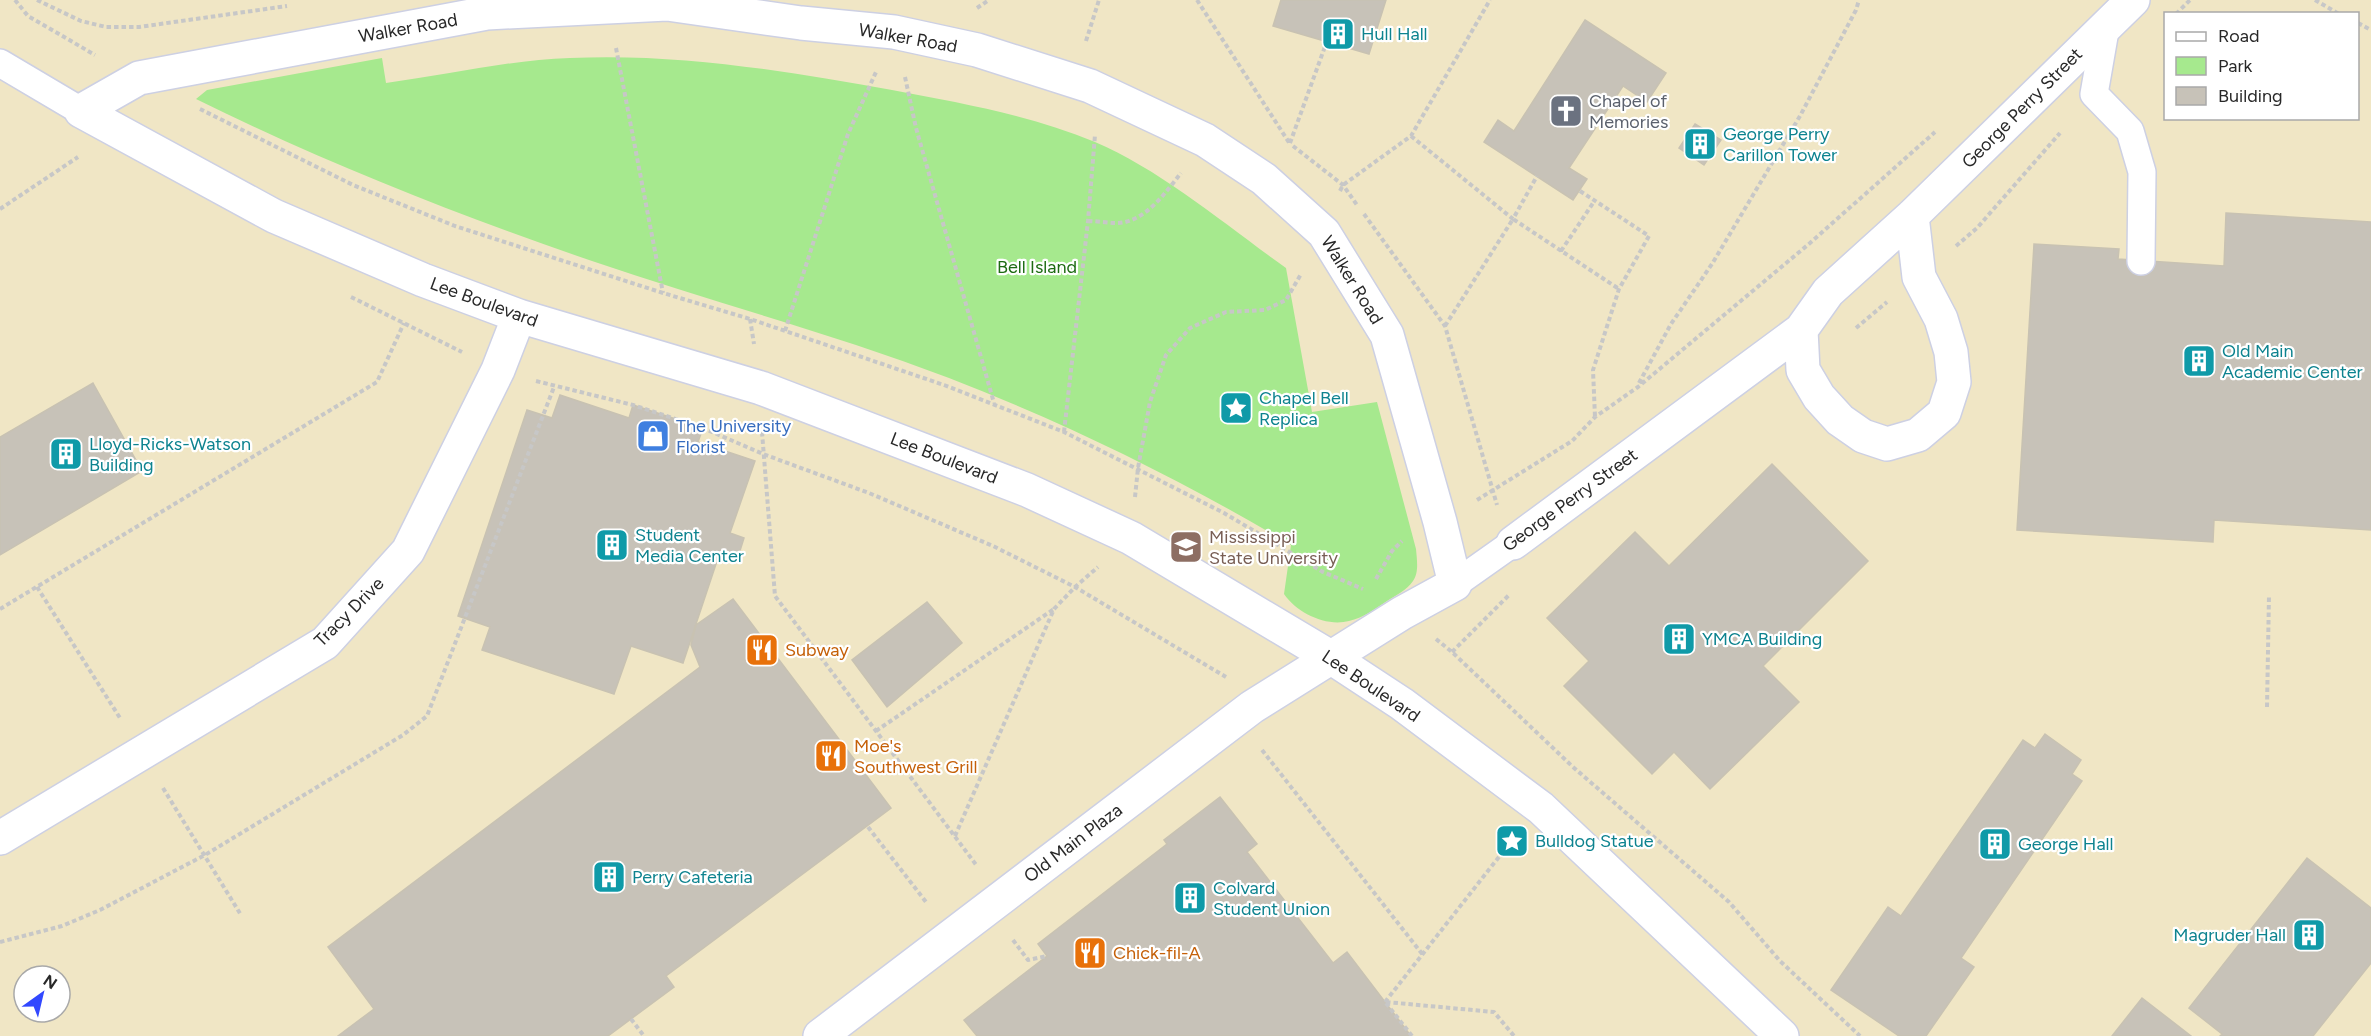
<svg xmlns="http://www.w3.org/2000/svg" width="2371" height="1036" font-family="Figtree,sans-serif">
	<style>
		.education { fill: #f0e6c5; fill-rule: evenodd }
		.green { fill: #a6e98e }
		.building { fill: #c7c2b8; stroke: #c8c2b2; stroke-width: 1.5 }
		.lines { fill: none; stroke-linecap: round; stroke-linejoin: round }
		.lane-casing { stroke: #cdd0e3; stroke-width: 30 }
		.street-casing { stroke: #cdd0e3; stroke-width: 36 }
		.path { stroke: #c7c7c7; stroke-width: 4; stroke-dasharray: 4.5 3; stroke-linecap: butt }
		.lane { stroke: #fff; stroke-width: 27 }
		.street { stroke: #fff; stroke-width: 33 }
		.labels { text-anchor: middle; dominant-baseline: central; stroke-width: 4.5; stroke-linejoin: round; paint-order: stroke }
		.street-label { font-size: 18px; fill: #282828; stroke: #fff }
		.culture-label { font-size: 18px; fill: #0d838f; stroke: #fff; text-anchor: start }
		.worship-label { font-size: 18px; fill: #5b616d; stroke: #fff; text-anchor: start }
		.park-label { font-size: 18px; fill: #1d6b12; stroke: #fff }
		.shop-label { font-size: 18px; fill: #366cbe; stroke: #fff; text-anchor: start }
		.education-label { font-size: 18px; fill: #785e54; stroke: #fff; text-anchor: start }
		.food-label { font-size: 18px; fill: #c56008; stroke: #fff; text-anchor: start }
	</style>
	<rect width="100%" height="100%" fill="#ece5d8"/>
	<path class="education" d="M 0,0 L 2371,0 L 2371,1036 L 0,1036 ZM 2166,14 L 2358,14 L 2358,118 L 2166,118 ZM 24,976 L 60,976 L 60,1012 L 24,1012 Z"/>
	<path class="green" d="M 382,58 L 386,83 C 447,75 508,60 570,58 C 678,53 786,71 892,90 C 960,103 1031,115 1095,142 C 1161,170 1227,226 1286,268 L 1312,412 L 1377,402 L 1416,549 C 1417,560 1419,573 1413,581 C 1407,590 1395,596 1387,601 C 1375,609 1363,618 1349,621 C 1326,627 1297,613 1284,594 L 1291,545 C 1182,480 1068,424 949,378 C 832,333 711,302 592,261 C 457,215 324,162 196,99 L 207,90 Z"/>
	<path class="building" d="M 1281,0 L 1386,0 L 1369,54 L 1273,26 Z
		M 1585,20 L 1666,73 L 1647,102 L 1623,86 L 1569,168 L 1587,179 L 1573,200 L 1484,142 L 1498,120 L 1514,131 Z
		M 1695,124 L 1721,140 L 1704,165 L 1679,148 Z
		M 2226,213 L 2371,222 L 2371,530 L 2214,520 L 2213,542 L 2017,530 L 2034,244 L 2119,249 L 2118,259 L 2224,266 Z
		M 93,383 L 142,471 L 0,555 L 0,437 Z
		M 560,395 L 629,418 L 633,405 L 703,428 L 698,442 L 755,461 L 730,533 L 744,538 L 738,557 L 720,552 L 683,663 L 631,646 L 614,694 L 482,650 L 490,627 L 458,616 L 527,410 L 552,418 Z
		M 1772,464 L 1868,561 L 1763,666 L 1799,702 L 1710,789 L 1674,752 L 1652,774 L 1564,686 L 1589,661 L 1547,618 L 1635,532 L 1669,566 Z
		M 733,599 L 891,808 L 666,976 L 674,987 L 608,1036 L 338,1036 L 374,1009 L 328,947 L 700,667 L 691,645 L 696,625 Z
		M 927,602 L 962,643 L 887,707 L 852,660 Z
		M 2045,734 L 2081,760 L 2072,774 L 2082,781 L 1961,958 L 1974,967 L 1926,1036 L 1899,1036 L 1831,990 L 1888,907 L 1901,916 L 2023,740 L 2035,748 Z
		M 1220,797 L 1257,844 L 1247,852 L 1333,963 L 1347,952 L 1411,1036 L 977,1036 L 964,1020 L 1047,956 L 1038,944 L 1167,844 L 1164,840 Z
		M 2307,858 L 2371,908 L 2371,963 L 2313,1036 L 2220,1036 L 2222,1034 L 2189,1008 Z
		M 2142,998 L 2191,1036 L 2112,1036 Z"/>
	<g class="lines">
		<g class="lane-casing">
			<path id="lane" d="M 2106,25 L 2094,94 L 2130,131 L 2142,172 L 2141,261
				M 0,63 L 81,111
				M 1455,584 L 1513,543"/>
		</g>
		<g class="street-casing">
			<path id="street" d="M 81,111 L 139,78 L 487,13 L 667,4 L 801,23 L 894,32 L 977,50 L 1090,86 L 1205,140 L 1264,179 L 1324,233 L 1387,335 L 1440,522 L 1455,584 L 1402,613 L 1252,707 L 820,1036
				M 81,111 L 274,216 L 423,280 L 519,316 L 761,388 L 1027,490 L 1131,538 L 1332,658 L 1402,704 L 1541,808 L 1782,1036
				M 1801,330 L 1803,370 L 1819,397 L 1840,420 L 1863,436 L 1887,444 L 1918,435 L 1944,413 L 1954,382 L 1951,352 L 1941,319 L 1919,277 L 1912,216
				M 1513,543 L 1801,330 L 1828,292 L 1912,216 L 2133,0
				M 0,838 L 325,643 L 408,551 L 498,370 L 519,316"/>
		</g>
		<path class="path" d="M 15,0 L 28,16 L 95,55
			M 37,0 L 81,21 L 106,27 L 139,27 L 287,6
			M 1197,0 L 1290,144
			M 2315,0 L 2339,14
			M 977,8 L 989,0
			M 2176,14 L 2190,0
			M 2358,23 L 2371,30
			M 1086,41 L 1099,0
			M 616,48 L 663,293
			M 905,77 L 916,128 L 994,403
			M 200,109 L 353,185 L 455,226 L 663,293 L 750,319 L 944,385 L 1064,432 L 1224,513 L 1323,572 L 1363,589
			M 1411,136 L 1513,219 L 1537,176
			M 1290,143 L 1327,41
			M 1293,146 L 1343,185 L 1357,205
			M 1340,191 L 1343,185 L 1411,136 L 1490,0
			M 1580,191 L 1649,236 L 1619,289 L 1593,370 L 1595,417
			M 0,209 L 78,157
			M 1364,214 L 1445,326 L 1497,505
			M 1088,221 C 1097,221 1107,223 1116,223 C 1145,223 1165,193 1181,173
			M 1956,246 L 1977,228 L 2060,133
			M 1561,251 L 1595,200
			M 351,297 L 462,352
			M 750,319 L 754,344
			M 1445,326 L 1513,219 L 1619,289
			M 1856,328 L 1887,302
			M 785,331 L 848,134 L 876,72
			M 536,381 L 633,405 L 703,428 L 763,454 L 869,493 L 993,546 L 1075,587 L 1226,677
			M 1639,383 L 1671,324 L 1712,264 L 1800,116 L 1856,10 L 1859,0
			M 762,432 L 775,596 L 977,866
			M 1064,432 L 1088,221 L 1095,135
			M 1135,497 L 1138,468 L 1150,402 L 1166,355 L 1190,328 L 1226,312 L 1265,310 L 1286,300 L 1301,274
			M 1477,500 L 1572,441 L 1595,417 L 1638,387 L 1810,243 L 1935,132
			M 1376,579 L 1392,551 L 1402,541
			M 37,587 L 120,718
			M 0,609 L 377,382 L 404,323
			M 1436,639 L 1452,652 L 1573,767 L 1729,902 L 1780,961 L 1860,1036
			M 1452,652 L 1509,595
			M 2267,707 L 2269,595
			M 876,731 L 1054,609
			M 1262,750 L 1423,955
			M 163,788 L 241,915
			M 868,827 L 926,902
			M 955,836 L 1054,609 L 1075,587 L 1098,567
			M 1013,940 L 1028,960 L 1047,956
			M 0,942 L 62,926 L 100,910 L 205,855 L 403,735 L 427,716 L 554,387
			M 1385,1002 L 1513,839
			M 1386,1002 L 1494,1012 L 1514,1036
			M 1386,1003 L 1412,1036
			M 631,1019 L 644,1036"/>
		<use href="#lane" class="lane"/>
		<use href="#street" class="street"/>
	</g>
	<defs>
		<g id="building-square" transform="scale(1.725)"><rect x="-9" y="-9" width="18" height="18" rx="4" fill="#0f9aa8" stroke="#fff"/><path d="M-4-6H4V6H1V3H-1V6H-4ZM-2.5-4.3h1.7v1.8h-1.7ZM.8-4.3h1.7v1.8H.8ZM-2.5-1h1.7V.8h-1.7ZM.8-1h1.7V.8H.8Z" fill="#fff"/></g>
		<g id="church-square" transform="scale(1.725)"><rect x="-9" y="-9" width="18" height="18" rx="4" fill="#6b7280" stroke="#fff"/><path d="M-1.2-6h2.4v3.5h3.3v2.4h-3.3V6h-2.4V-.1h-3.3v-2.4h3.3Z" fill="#fff"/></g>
		<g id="sight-square" transform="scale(1.725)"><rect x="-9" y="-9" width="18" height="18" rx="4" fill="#0f9aa8" stroke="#fff"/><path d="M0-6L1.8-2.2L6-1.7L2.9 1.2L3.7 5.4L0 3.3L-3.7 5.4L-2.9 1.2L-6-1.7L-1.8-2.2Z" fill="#fff"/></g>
		<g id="shop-square" transform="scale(1.725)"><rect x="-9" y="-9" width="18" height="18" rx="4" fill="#3f7fe0" stroke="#fff"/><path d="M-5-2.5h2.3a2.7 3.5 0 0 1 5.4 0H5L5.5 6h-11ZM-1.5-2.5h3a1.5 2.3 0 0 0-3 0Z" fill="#fff"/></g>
		<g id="university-square" transform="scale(1.725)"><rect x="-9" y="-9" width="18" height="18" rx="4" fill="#8d6e63" stroke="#fff"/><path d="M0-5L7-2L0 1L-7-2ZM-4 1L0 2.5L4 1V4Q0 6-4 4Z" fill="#fff"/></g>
		<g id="restaurant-square" transform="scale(1.725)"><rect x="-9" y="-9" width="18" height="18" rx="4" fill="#e8710a" stroke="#fff"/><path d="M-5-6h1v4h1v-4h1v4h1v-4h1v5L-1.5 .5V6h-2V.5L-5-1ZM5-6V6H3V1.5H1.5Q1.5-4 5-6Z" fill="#fff"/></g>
	</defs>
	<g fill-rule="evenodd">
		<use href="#building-square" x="1338" y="34"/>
		<use href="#church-square" x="1566" y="111"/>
		<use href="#building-square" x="1700" y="144"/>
		<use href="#building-square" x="2199" y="361"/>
		<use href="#sight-square" x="1236" y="408"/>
		<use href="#shop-square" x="653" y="436"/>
		<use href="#building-square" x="66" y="454"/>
		<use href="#building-square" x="612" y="545"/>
		<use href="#university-square" x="1186" y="547"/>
		<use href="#building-square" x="1679" y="639"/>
		<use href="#restaurant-square" x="762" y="650"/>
		<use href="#restaurant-square" x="831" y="756"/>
		<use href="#sight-square" x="1512" y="841"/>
		<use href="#building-square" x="1995" y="844"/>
		<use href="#building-square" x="609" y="877"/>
		<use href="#building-square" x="1190" y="898"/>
		<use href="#building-square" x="2309" y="935"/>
		<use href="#restaurant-square" x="1090" y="953"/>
	</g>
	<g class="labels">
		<g class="street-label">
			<text transform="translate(408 28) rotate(-10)">Walker Road</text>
			<text transform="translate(908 38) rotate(10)">Walker Road</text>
			<text transform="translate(2022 108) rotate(-45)">George Perry Street</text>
			<text transform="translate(1352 280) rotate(58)">Walker Road</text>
			<text transform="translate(484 302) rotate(20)">Lee Boulevard</text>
			<text transform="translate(944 458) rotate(21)">Lee Boulevard</text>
			<text transform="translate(1570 500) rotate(-36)">George Perry Street</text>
			<text transform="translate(349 612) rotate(-45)">Tracy Drive</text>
			<text transform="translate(1371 686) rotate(34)">Lee Boulevard</text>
			<text transform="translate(1073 843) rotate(-37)">Old Main Plaza</text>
		</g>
		<g class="culture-label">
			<text x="1361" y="34">Hull Hall</text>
			<text x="1723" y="134">George Perry<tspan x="1723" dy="21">Carillon Tower</tspan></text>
			<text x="2222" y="351">Old Main<tspan x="2222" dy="21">Academic Center</tspan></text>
			<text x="1259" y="398">Chapel Bell<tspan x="1259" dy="21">Replica</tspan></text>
			<text x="89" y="444">Lloyd-Ricks-Watson<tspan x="89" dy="21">Building</tspan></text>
			<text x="635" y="535">Student<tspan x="635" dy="21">Media Center</tspan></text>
			<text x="1702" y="639">YMCA Building</text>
			<text x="1535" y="841">Bulldog Statue</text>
			<text x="2018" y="844">George Hall</text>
			<text x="632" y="877">Perry Cafeteria</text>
			<text x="1213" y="888">Colvard<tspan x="1213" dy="21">Student Union</tspan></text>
			<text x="2286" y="935" text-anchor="end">Magruder Hall</text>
		</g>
		<g class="worship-label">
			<text x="1589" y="101">Chapel of<tspan x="1589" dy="21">Memories</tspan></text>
		</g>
		<g class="park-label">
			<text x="1037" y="267">Bell Island</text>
		</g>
		<g class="shop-label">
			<text x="676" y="426">The University<tspan x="676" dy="21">Florist</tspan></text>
		</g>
		<g class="education-label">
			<text x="1209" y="537">Mississippi<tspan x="1209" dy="21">State University</tspan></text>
		</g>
		<g class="food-label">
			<text x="785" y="650">Subway</text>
			<text x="854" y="746">Moe's<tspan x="854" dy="21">Southwest Grill</tspan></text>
			<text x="1113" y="953">Chick-fil-A</text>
		</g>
	</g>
	<rect x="2164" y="12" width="195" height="108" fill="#ffffff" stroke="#a9a9a9" stroke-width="1.5"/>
	<rect x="2176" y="32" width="30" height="9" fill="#ffffff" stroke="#a9a9a9" stroke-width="1.5"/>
	<text x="2218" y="42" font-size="18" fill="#282828">Road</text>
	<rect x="2176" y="57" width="30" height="18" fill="#a6e98e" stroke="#a9a9a9" stroke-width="1.5"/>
	<text x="2218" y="72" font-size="18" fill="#282828">Park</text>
	<rect x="2176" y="87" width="30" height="18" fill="#c7c2b8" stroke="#a9a9a9" stroke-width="1.5"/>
	<text x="2218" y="102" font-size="18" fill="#282828">Building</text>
	<g transform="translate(42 994) rotate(34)"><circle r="28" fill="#ffffff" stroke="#a9a9a9" stroke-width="1.5"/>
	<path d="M0-4.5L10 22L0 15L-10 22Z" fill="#3248ff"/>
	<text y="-9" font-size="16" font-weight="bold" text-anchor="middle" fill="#282828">N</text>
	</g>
</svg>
